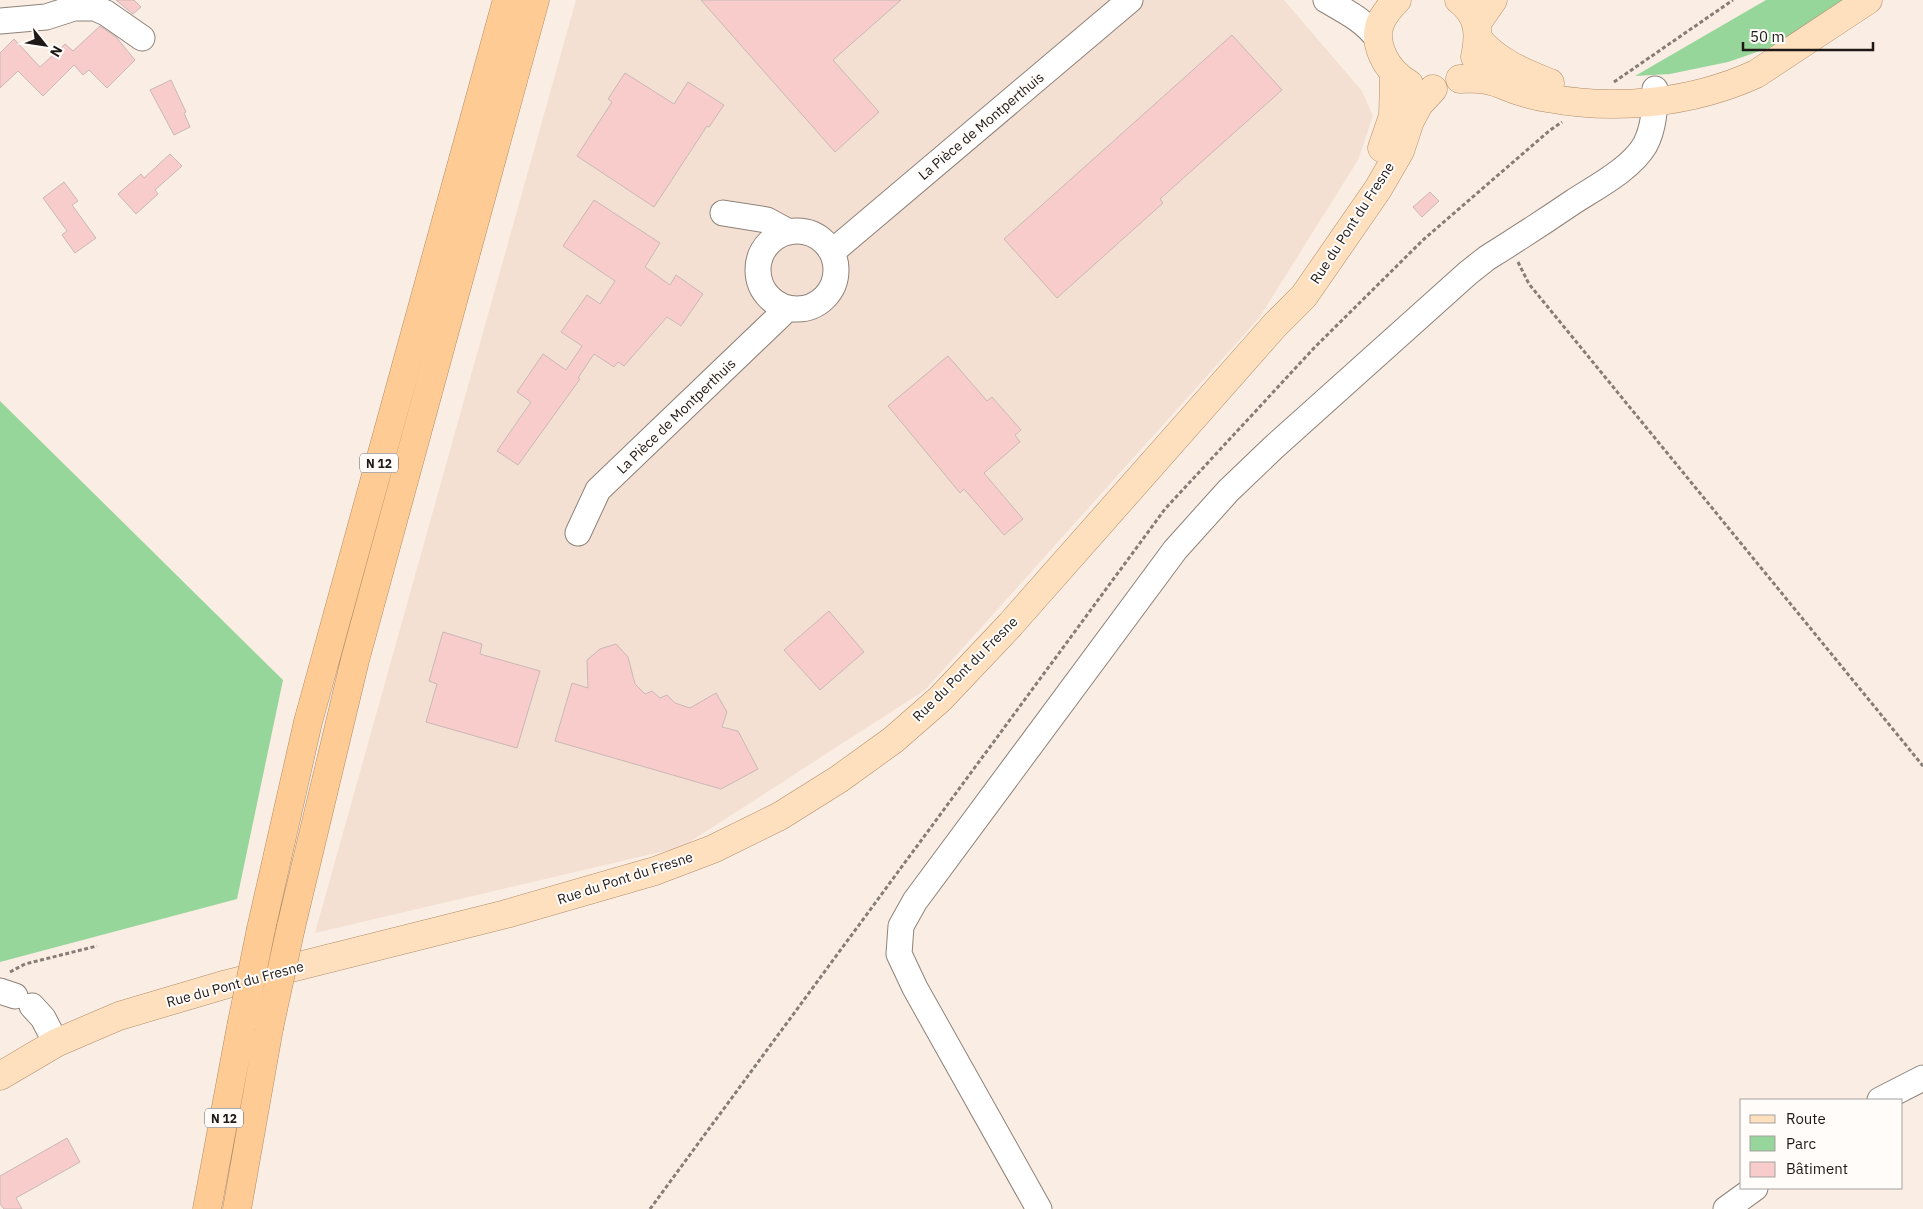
<svg xmlns="http://www.w3.org/2000/svg" width="1923" height="1209" font-family="'IBM Plex Sans',sans-serif">
	<style>
		.built { fill: #f4e0d2 }
		.green { fill: #97d69a }
		.building { fill: #f7ccca; stroke: #c9b8b8 }
		.lines { fill: none; stroke-linecap: round; stroke-linejoin: round }
		.minor-casing { stroke: #8e8279; stroke-width: 27 }
		.major-casing { stroke: #b08d68; stroke-width: 29 }
		.highway-casing { stroke: #b08d68; stroke-width: 29 }
		.path { stroke: #867d77; stroke-width: 3; stroke-dasharray: 4 2.5; stroke-linecap: butt }
		.minor { stroke: #fff; stroke-width: 25 }
		.major { stroke: #fee0bf; stroke-width: 28 }
		.highway { stroke: #fecb94; stroke-width: 28 }
		.highway-bridge-casing { stroke: #b08d68; stroke-width: 29; stroke-linecap: butt }
		.highway-bridge { stroke: #fecb94; stroke-width: 28 }
		.labels { text-anchor: middle; dominant-baseline: central; stroke-width: 4; stroke-linejoin: round; paint-order: stroke }
		.shield { fill: #fffcfa; stroke: #625d5a; stroke-width: 1 }
		.shield-label { font-size: 12px; font-weight: bold; fill: #1e1916 }
		.street-label { font-size: 14px; fill: #1e1916; stroke: #fffcfa }
	</style>
	<rect width="100%" height="100%" fill="#faede3"/>
	<path class="built" d="M 576,0 L 1284,0 L 1362,91 L 1373,116 L 1358,160 L 1259,318 L 925,690 L 682,847 L 315,933 Z"/>
	<path class="green" d="M 1766,0 L 1851,0 L 1777,45 L 1728,62 L 1670,74 L 1635,76 Z
		M 0,401 L 283,680 L 237,899 L 0,962 Z"/>
	<path class="building" d="M 116,0 L 134,0 L 141,7 L 133,14 Z
		M 701,0 L 901,0 L 833,60 L 879,112 L 835,152 Z
		M 100,26 L 116,37 L 135,60 L 107,88 L 89,70 L 83,75 L 74,65 L 43,96 L 18,71 L 0,88 L 0,53 L 14,39 L 40,67 L 65,44 L 73,51 Z
		M 1232,35 L 1282,90 L 1160,199 L 1163,203 L 1057,298 L 1004,239 Z
		M 625,73 L 674,104 L 688,82 L 724,105 L 709,127 L 707,126 L 654,207 L 577,156 L 612,102 L 608,99 Z
		M 171,80 L 186,112 L 184,113 L 190,127 L 174,135 L 150,90 Z
		M 170,154 L 182,166 L 155,190 L 158,194 L 136,214 L 118,194 L 141,174 L 144,178 Z
		M 64,182 L 78,201 L 72,205 L 96,238 L 75,253 L 62,235 L 67,231 L 43,198 Z
		M 1430,192 L 1439,201 L 1422,217 L 1413,207 Z
		M 594,200 L 660,243 L 645,267 L 670,285 L 676,275 L 703,294 L 681,326 L 667,317 L 624,366 L 618,362 L 614,367 L 594,354 L 578,378 L 580,379 L 518,465 L 497,451 L 531,402 L 517,392 L 543,354 L 566,370 L 582,346 L 561,332 L 587,295 L 600,304 L 615,281 L 563,246 Z
		M 948,356 L 987,401 L 992,397 L 1021,430 L 1015,435 L 1020,442 L 984,473 L 1023,519 L 1004,535 L 964,489 L 960,493 L 888,406 Z
		M 829,611 L 864,652 L 820,690 L 784,650 Z
		M 443,632 L 482,644 L 480,654 L 540,671 L 517,748 L 426,722 L 437,684 L 429,681 Z
		M 616,644 L 628,657 L 635,684 L 645,694 L 652,691 L 660,698 L 667,695 L 675,703 L 690,708 L 716,693 L 727,712 L 722,727 L 738,731 L 758,769 L 721,789 L 555,741 L 572,683 L 588,688 L 587,660 L 600,649 Z
		M 67,1138 L 80,1162 L 16,1198 L 22,1209 L 4,1209 L 0,1204 L 0,1176 Z"/>
	<g class="lines">
		<g class="minor-casing">
			<path id="minor" d="M 1326,0 C 1345,11 1364,20 1378,39
				M 0,21 L 46,17 L 74,8 L 95,8 L 106,13 L 142,38
				M 723,213 L 767,220 L 789,232
				M758 270a39 39 0 1 1 78 0a39 39 0 1 1-78 0Z
				M 832,252 L 1130,0
				M 578,533 L 598,490 L 787,309
				M 0,991 L 15,996
				M 32,1006 L 43,1018 L 56,1043
				M 1880,1100 L 1923,1078
				M 1039,1209 L 915,988 L 899,954 L 901,926 L 915,901 L 1175,550 L 1228,491 L 1274,447 L 1468,273 L 1487,258 C 1516,240 1545,221 1573,202 C 1596,187 1631,169 1645,145 C 1654,128 1655,108 1655,89
				M 1726,1209 L 1755,1188"/>
		</g>
		<g class="major-casing">
			<path id="major" d="M 1397,0 C 1380,17 1372,32 1383,56 C 1389,69 1397,77 1409,84
				M 1459,0 C 1479,15 1480,34 1475,57
				M 1477,23 L 1493,0
				M 1478,39 C 1497,62 1523,72 1550,83
				M 1460,79 C 1469,79 1478,78 1486,80 C 1499,82 1510,89 1522,92 C 1531,95 1540,97 1548,98 C 1617,111 1692,103 1756,74 L 1868,0
				M 1382,148 L 1393,116 L 1394,74
				M 0,1076 L 56,1043 L 119,1016 L 227,984 L 506,914 L 655,871 L 713,849 L 780,816 L 839,779 L 893,740 L 940,699 L 1010,625 L 1275,325 L 1304,296 L 1378,189 L 1400,151 L 1410,121 L 1419,104 L 1433,89"/>
		</g>
		<g class="highway-casing">
			<path id="highway" d="M 291,927 L 355,660 L 535,0
				M 261,929 L 308,722 L 507,0
				M 207,1209 L 241,1027
				M 237,1209 L 269,1028"/>
		</g>
		<path class="path" d="M 1614,82 L 1733,0
			M 1518,262 L 1529,284 L 1923,766
			M 10,972 L 25,964 L 97,946
			M 650,1209 L 1165,509 L 1314,348 L 1423,240 L 1549,131 L 1562,122"/>
		<use href="#minor" class="minor"/>
		<use href="#major" class="major"/>
		<use href="#highway" class="highway"/>
		<g class="highway-bridge-casing">
			<path id="highway-bridge" d="M 241,1027 L 261,929
				M 269,1028 L 291,927"/>
		</g>
		<use href="#highway-bridge" class="highway-bridge"/>
	</g>
	<g class="labels">
		<g class="shield">
			<rect x="360" y="453.5" width="38" height="19" rx="4"/>
			<rect x="205" y="1108.5" width="38" height="19" rx="4"/>
		</g>
		<g class="shield-label">
			<text x="379" y="463">N 12</text>
			<text x="224" y="1118">N 12</text>
		</g>
		<g class="street-label">
			<text transform="translate(981 126) rotate(-40)">La Pièce de Montperthuis</text>
			<text transform="translate(1352 223) rotate(-57)">Rue du Pont du Fresne</text>
			<text transform="translate(676 416) rotate(-44)">La Pièce de Montperthuis</text>
			<text transform="translate(965 669) rotate(-45)">Rue du Pont du Fresne</text>
			<text transform="translate(625 878) rotate(-18)">Rue du Pont du Fresne</text>
			<text transform="translate(235 984) rotate(-15)">Rue du Pont du Fresne</text>
		</g>
	</g>
	<rect x="1740" y="1099" width="162" height="90" fill="#fffcfa" stroke="#a5a19f"/>
	<rect x="1750" y="1115" width="25" height="8" fill="#fee0bf" stroke="#a5a19f"/>
	<text x="1786" y="1124" font-size="15" fill="#1e1916">Route</text>
	<rect x="1750" y="1136" width="25" height="15" fill="#97d69a" stroke="#a5a19f"/>
	<text x="1786" y="1149" font-size="15" fill="#1e1916">Parc</text>
	<rect x="1750" y="1162" width="25" height="15" fill="#f7ccca" stroke="#a5a19f"/>
	<text x="1786" y="1174" font-size="15" fill="#1e1916">Bâtiment</text>
	<g transform="translate(45 45) rotate(120)" stroke="#fffcfa" stroke-width="4" paint-order="stroke">
	<path d="M0-4L9 19L0 12L-9 19Z" fill="#1e1916"/>
	<text y="-8" font-size="14" font-weight="bold" text-anchor="middle" fill="#1e1916">N</text>
	</g>
	<path d="M1743 42v8h130v-8" fill="none" stroke="#1e1916" stroke-width="2.5"/>
	<text x="1750" y="42" font-size="15" fill="#1e1916" stroke="#fffcfa" stroke-width="4" paint-order="stroke">50 m</text>
</svg>
